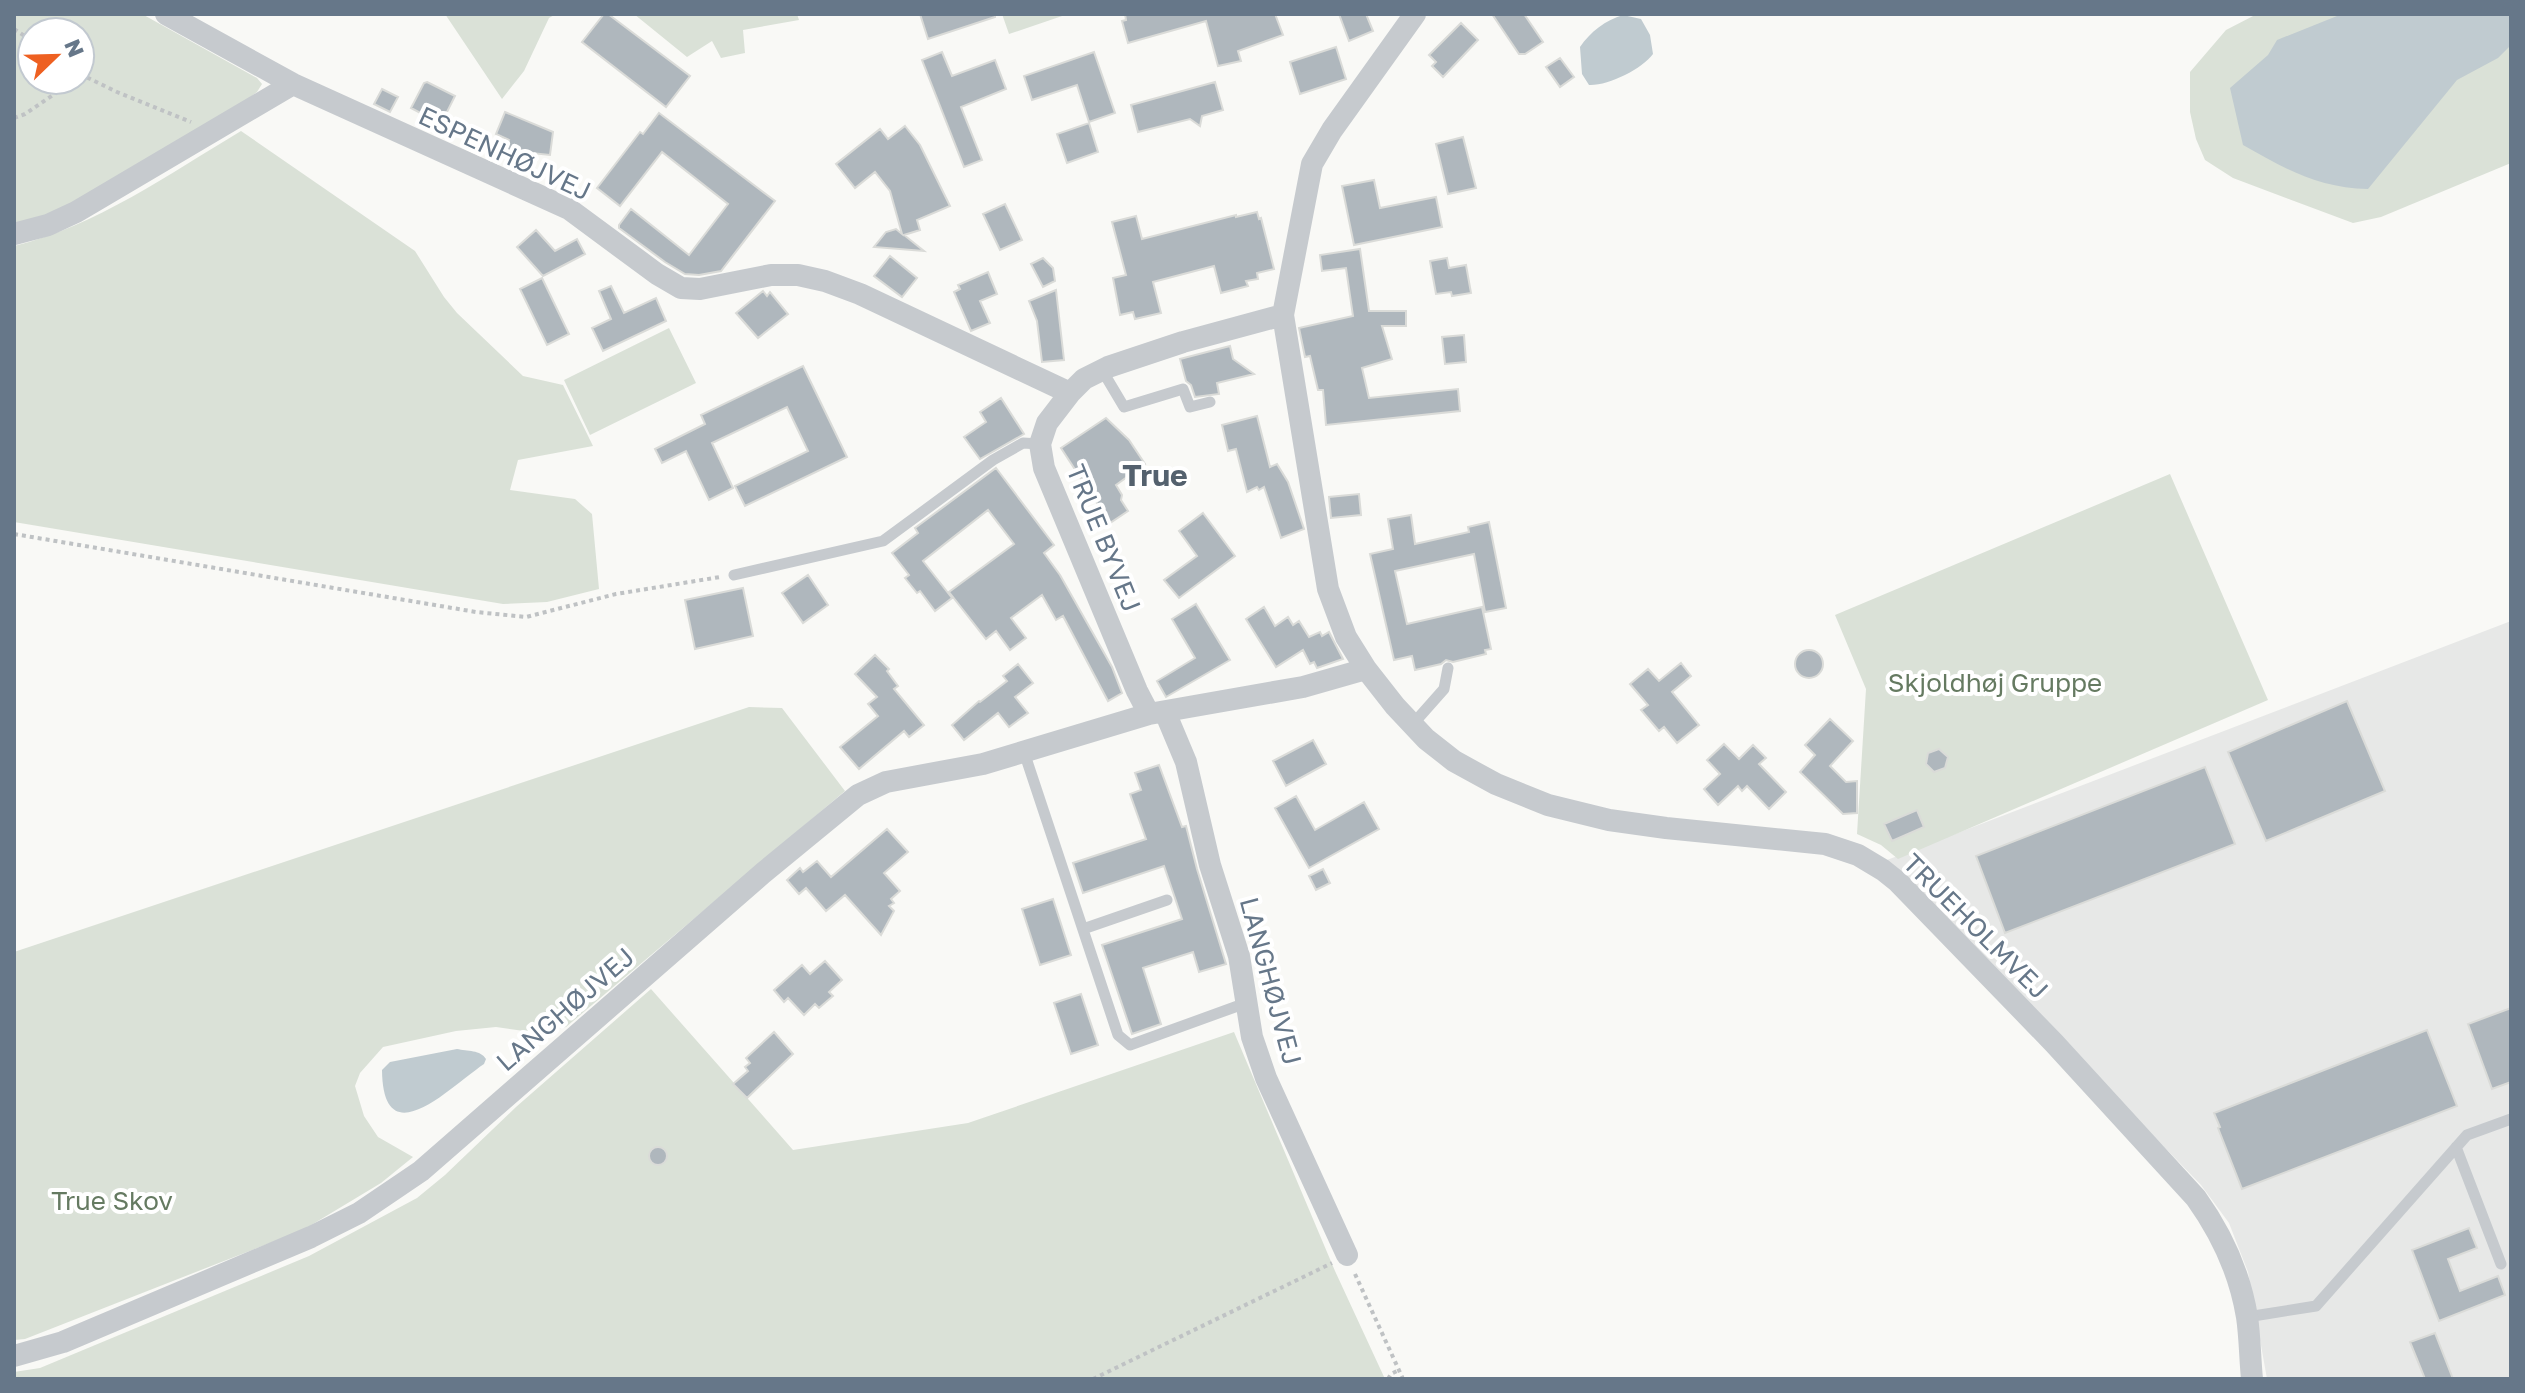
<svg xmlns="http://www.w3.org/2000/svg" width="2525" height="1393" font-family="'Golos Text',sans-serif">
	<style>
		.built { fill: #e7e8e7 }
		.green { fill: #dae1d7; fill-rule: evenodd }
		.water { fill: #c0cbd0 }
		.building { fill: #afb7bd; stroke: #dadbd8; stroke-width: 2 }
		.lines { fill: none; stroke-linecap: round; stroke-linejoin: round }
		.path { stroke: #bfc2c4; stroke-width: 4; stroke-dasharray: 4 4; stroke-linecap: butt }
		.lane { stroke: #c6cace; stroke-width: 11 }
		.street { stroke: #c6cace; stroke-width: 22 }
		.labels { text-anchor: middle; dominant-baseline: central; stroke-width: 8; stroke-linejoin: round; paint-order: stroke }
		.street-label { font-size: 26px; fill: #667789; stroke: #fff }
		.park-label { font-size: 26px; fill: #657a61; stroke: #fff }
		.quarter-label { font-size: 30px; font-weight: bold; fill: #54616e; stroke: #fff }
	</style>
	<rect width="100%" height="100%" fill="#f9f9f6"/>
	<path class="built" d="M 2511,621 L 2511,1379 L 2267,1379 L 2248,1272 L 2229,1223 L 2201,1185 L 1887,860 Z"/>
	<path class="green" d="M 14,14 L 142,14 L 257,78 L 262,84 L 257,92 L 222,118 L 56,215 L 14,224 ZM 32,32 L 80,32 L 80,80 L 32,80 Z
		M 445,14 L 556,14 L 549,18 L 524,71 L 502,99 Z
		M 634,14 L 797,14 L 799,20 L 743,30 L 745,53 L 721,58 L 712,41 L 687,57 Z
		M 1002,14 L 1068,14 L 1009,34 Z
		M 2257,14 L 2511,14 L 2511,163 L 2381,217 L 2353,223 L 2233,178 L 2205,160 L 2196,139 L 2190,112 L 2190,72 L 2226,30 Z
		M 241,131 L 415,251 L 444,297 L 457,313 L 523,376 L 563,385 L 593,446 L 518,460 L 510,490 L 575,499 L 592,514 L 599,589 L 547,602 L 503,604 L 14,522 L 14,246 C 96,226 169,174 241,131 Z
		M 669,328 L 696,383 L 590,435 L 564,380 Z
		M 2170,474 L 2268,700 L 1898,859 L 1881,845 L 1857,834 L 1866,689 L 1835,615 Z
		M 749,707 L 782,708 L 845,791 L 566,1027 L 538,1033 L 496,1027 L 456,1031 L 383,1047 L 360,1073 L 355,1086 L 364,1116 L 378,1137 L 413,1157 L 381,1183 L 303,1230 L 25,1339 L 14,1340 L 14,952 Z
		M 651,989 L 793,1150 L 968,1123 L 1234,1032 L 1335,1271 L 1385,1379 L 14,1379 L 14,1372 L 40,1368 L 309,1256 L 417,1198 L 445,1175 L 516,1107 Z"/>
	<path class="water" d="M 2342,14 L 2511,14 L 2511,45 L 2498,58 L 2457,80 L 2368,189 C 2319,188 2285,169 2243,145 L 2230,88 L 2268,55 L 2277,40 Z
		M 1623,15 L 1641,19 L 1650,35 L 1653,54 C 1642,69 1608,86 1589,85 L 1582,74 L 1580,47 C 1590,32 1606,20 1623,15 Z
		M 457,1049 C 467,1051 481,1050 486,1059 L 484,1064 C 451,1086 383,1158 382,1070 L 390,1062 Z"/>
	<path class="building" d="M 604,14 L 608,14 L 690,76 L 666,107 L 582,42 Z
		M 920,14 L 995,14 L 995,17 L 928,39 Z
		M 1125,14 L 1275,14 L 1283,35 L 1238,51 L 1241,61 L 1218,66 L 1206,21 L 1128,43 L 1122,21 L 1126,20 Z
		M 1339,14 L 1366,14 L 1373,31 L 1349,41 Z
		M 1492,14 L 1524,14 L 1543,42 L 1525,54 L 1519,54 Z
		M 1461,23 L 1478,40 L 1443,77 L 1432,66 L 1436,62 L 1429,55 Z
		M 1336,47 L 1346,79 L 1300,94 L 1290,62 Z
		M 942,52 L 952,76 L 995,60 L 1006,89 L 961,107 L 982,160 L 964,167 L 922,60 Z
		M 1094,52 L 1115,113 L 1089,122 L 1077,85 L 1032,100 L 1024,76 Z
		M 1560,58 L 1574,77 L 1560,87 L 1546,67 Z
		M 427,82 L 455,96 L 441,124 L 411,108 L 424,83 Z
		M 1215,82 L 1223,110 L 1202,116 L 1200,126 L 1190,119 L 1138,132 L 1131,105 Z
		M 382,89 L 398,97 L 390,112 L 374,104 Z
		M 505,112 L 553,132 L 550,155 L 522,152 L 519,159 L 504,153 L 509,140 L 496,134 Z
		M 659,113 L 775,201 L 721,271 L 699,275 L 685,274 L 665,262 L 619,228 L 619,225 L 631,209 L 689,255 L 728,204 L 662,152 L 620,206 L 597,188 L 640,132 L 643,134 Z
		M 1089,123 L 1098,152 L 1067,163 L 1057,134 Z
		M 905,126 L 920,145 L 950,206 L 917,220 L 920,230 L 904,235 L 924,251 L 874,247 L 886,232 L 896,229 L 902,234 L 890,191 L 875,172 L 855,188 L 836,164 L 880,129 L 888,139 Z
		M 1463,137 L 1476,188 L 1448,194 L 1436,144 Z
		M 1374,180 L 1380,208 L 1436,197 L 1442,227 L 1354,245 L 1342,186 Z
		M 1005,204 L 1022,240 L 1000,250 L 983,214 Z
		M 1257,212 L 1259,219 L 1261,218 L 1274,269 L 1257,273 L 1258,279 L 1246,281 L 1248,286 L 1221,293 L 1214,266 L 1153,282 L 1161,313 L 1135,319 L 1133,312 L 1120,315 L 1113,278 L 1126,275 L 1112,222 L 1136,216 L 1142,239 L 1236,215 L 1236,217 Z
		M 536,230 L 555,251 L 577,239 L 585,254 L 543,276 L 517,247 Z
		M 1360,249 L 1369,311 L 1406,311 L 1406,326 L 1382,326 L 1392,359 L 1362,368 L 1369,398 L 1458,389 L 1460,411 L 1326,425 L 1323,390 L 1318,390 L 1310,356 L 1305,357 L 1299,328 L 1353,316 L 1346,268 L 1322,271 L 1320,255 Z
		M 890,256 L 917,278 L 902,297 L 874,276 Z
		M 1043,258 L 1053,268 L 1055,281 L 1043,287 L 1031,264 Z
		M 1447,258 L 1449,268 L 1466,265 L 1471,293 L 1452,296 L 1451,292 L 1436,294 L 1430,261 Z
		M 988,272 L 997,294 L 980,301 L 990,323 L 971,331 L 954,292 L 960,289 L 958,285 Z
		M 542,278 L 569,334 L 547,345 L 520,289 Z
		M 611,286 L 624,313 L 656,298 L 666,321 L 603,351 L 592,328 L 611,319 L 599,291 Z
		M 1056,290 L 1064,360 L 1042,362 L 1037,321 L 1029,301 Z
		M 763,291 L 767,296 L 770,292 L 788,314 L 758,338 L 736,313 Z
		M 1464,335 L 1466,362 L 1445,364 L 1442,337 Z
		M 1230,346 L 1233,359 L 1254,374 L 1217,383 L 1219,394 L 1195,397 L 1191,385 L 1186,381 L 1180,359 Z
		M 803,366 L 847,457 L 745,506 L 735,486 L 808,451 L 787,407 L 712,443 L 733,488 L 709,500 L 686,451 L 662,463 L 655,449 L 705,424 L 701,415 Z
		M 1001,398 L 1024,434 L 980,459 L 964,437 L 986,422 L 980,412 Z
		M 1257,416 L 1270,467 L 1277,464 L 1288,482 L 1304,529 L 1281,538 L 1264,487 L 1259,490 L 1257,487 L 1247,492 L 1236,449 L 1228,451 L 1222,425 Z
		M 1106,418 L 1129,440 L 1145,464 L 1116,485 L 1122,495 L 1121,500 L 1128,511 L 1110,523 L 1061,448 Z
		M 996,468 L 1054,545 L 1044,553 L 1060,575 L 1112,667 L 1122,693 L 1108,701 L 1063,616 L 1056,620 L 1042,595 L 1011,618 L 1026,638 L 1010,650 L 996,631 L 986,639 L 949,592 L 1014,544 L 988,510 L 923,561 L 952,598 L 935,611 L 920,591 L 917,593 L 905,578 L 909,575 L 892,553 L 918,533 L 915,528 Z
		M 1359,494 L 1361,515 L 1331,518 L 1329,497 Z
		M 1203,513 L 1235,556 L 1179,598 L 1164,580 L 1197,556 L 1179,531 Z
		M 1411,515 L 1415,544 L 1469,532 L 1468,527 L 1489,522 L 1506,608 L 1485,612 L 1474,554 L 1395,571 L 1407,624 L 1482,607 L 1491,649 L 1485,650 L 1486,654 L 1453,662 L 1446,660 L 1441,664 L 1415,670 L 1412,656 L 1394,660 L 1370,554 L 1393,549 L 1388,519 Z
		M 808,575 L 828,605 L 803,623 L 782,593 Z
		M 743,588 L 753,636 L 695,649 L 685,600 Z
		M 1196,604 L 1230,660 L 1166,697 L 1157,681 L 1195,658 L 1172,619 Z
		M 1264,607 L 1275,626 L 1288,617 L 1293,625 L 1299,621 L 1309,637 L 1320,632 L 1322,636 L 1329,632 L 1343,659 L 1317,668 L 1314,662 L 1310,664 L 1303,650 L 1276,667 L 1246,619 Z
		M1795 664a14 14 0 1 1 28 0a14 14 0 1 1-28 0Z
		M 875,655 L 889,669 L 887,671 L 898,686 L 894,689 L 924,725 L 909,737 L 904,731 L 859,769 L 840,747 L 878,716 L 868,704 L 877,697 L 855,674 Z
		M 1681,663 L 1691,676 L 1672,692 L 1699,725 L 1677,743 L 1664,727 L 1659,731 L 1641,710 L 1648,705 L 1630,684 L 1648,669 L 1659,681 Z
		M 1018,664 L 1033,683 L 1015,697 L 1028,713 L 1009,727 L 998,713 L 964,740 L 952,725 L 979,701 L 980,702 L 1007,681 L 1003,676 Z
		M 2347,701 L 2385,791 L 2266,841 L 2228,752 Z
		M 1830,719 L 1853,741 L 1830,766 L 1846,782 L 1857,781 L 1857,813 L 1843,814 L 1800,772 L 1815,755 L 1805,745 Z
		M 1313,740 L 1326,764 L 1286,786 L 1273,761 Z
		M 1724,744 L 1739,759 L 1753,745 L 1766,758 L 1759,764 L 1786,792 L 1769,809 L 1747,786 L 1742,791 L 1738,786 L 1718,805 L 1704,789 L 1720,774 L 1707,760 Z
		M 1939,749 L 1948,757 L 1945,768 L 1934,772 L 1926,764 L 1928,753 Z
		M 1159,765 L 1182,827 L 1186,826 L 1197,869 L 1226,964 L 1199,972 L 1193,952 L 1143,968 L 1161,1024 L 1132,1034 L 1102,945 L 1182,919 L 1175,898 L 1164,866 L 1083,893 L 1073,863 L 1146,839 L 1130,794 L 1141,790 L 1135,773 Z
		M 2205,767 L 2235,844 L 2005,933 L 1976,856 Z
		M 1296,796 L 1315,830 L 1364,802 L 1379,829 L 1309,868 L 1275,808 Z
		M 1917,810 L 1924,827 L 1892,841 L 1884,824 Z
		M 887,829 L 908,852 L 884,873 L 900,891 L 891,899 L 894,903 L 889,906 L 894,911 L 881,935 L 845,895 L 826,911 L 806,888 L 799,894 L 787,880 L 800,868 L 803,872 L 817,861 L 831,877 Z
		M 1323,869 L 1330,883 L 1316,890 L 1309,876 Z
		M 1053,899 L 1071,955 L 1040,965 L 1022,909 Z
		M 825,961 L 842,980 L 829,992 L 833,996 L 819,1008 L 815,1004 L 804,1015 L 788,998 L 784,1002 L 774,990 L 802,965 L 810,974 Z
		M 1081,994 L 1098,1045 L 1071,1054 L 1054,1003 Z
		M 2511,1008 L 2511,1082 L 2492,1089 L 2468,1024 Z
		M 2427,1030 L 2457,1106 L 2242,1189 L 2218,1128 L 2220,1127 L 2214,1113 Z
		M 774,1032 L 793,1054 L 747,1098 L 733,1084 L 748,1071 L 745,1067 L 750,1063 L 746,1058 Z
		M649 1156a9 9 0 1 1 18 0a9 9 0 1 1-18 0Z
		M 2469,1228 L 2477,1248 L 2448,1259 L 2460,1291 L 2498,1276 L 2505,1295 L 2439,1321 L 2412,1250 Z
		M 2435,1333 L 2453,1379 L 2425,1379 L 2410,1342 Z"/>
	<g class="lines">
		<path class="path" d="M 14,29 L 32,41
			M 80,76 L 82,75 L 117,92 L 191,122
			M 14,118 L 25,114 L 75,80
			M 14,534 L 476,612 L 526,617 L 616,594 L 720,577
			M 1355,1274 L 1403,1379
			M 1093,1379 L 1332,1263
			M 1388,1379 L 1391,1374 L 1399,1370"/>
		<path class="lane" d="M 1102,370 L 1124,407 L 1183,389 L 1190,407 L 1210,402
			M 734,575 L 883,541 L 993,460 L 1023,443 L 1040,444
			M 1413,724 L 1444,689 L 1448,668
			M 1024,752 L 1118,1035 L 1130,1045 L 1246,1003
			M 1083,929 L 1167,900
			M 2456,1147 L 2501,1264
			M 2247,1317 L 2316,1306 L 2467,1135 L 2511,1119"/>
		<path class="street" d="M 166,14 L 293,84 L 569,209 L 657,274 L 681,288 L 700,289 L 771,275 L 798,275 L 825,281 L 860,294 L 1070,393
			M 1415,14 L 1332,130 L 1312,164 L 1283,315 L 1328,589 L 1346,637 L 1366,669 L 1395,706 L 1426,739 L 1454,761 L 1496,784 L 1548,805 L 1609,820 L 1666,828 L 1825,844 L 1858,855 L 1883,870 L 1898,882 L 2054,1043 L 2196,1198 C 2221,1233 2240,1274 2247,1317 C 2250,1337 2250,1359 2252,1379
			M 14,234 L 48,225 L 76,212 L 293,84
			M 1283,315 L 1183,342 L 1108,367 L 1084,379 L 1070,393 L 1047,423 L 1040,444 L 1044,468 L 1137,691 L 1149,714 L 1303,687 L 1366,669
			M 1165,712 L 1186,762 L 1210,865 L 1239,956 L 1252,1037 L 1266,1078 L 1347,1255
			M 14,1356 L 63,1342 L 311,1237 L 359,1213 L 421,1171 L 763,873 L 858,795 L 886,782 L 983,764 L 1149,714"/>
	</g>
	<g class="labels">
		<g class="street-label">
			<text transform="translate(505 153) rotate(25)">ESPENHØJVEJ</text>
			<text transform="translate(1104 538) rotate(68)">TRUE BYVEJ</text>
			<text transform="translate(1976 926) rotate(45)">TRUEHOLMVEJ</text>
			<text transform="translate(1271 981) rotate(75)">LANGHØJVEJ</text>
			<text transform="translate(565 1009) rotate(-41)">LANGHØJVEJ</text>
		</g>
		<g class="park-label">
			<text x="1995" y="682">Skjoldhøj Gruppe</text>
			<text x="112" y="1200">True Skov</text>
		</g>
		<g class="quarter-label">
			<text x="1155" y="475">True</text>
		</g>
	</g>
	<rect width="2525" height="1393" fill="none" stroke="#667789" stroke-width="32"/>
	<g transform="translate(56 56) rotate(67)"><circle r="38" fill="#ffffff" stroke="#c2c9d0" stroke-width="2"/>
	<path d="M0-6L14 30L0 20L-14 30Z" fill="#ee6021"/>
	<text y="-12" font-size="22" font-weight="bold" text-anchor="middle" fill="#667789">N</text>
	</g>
</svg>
